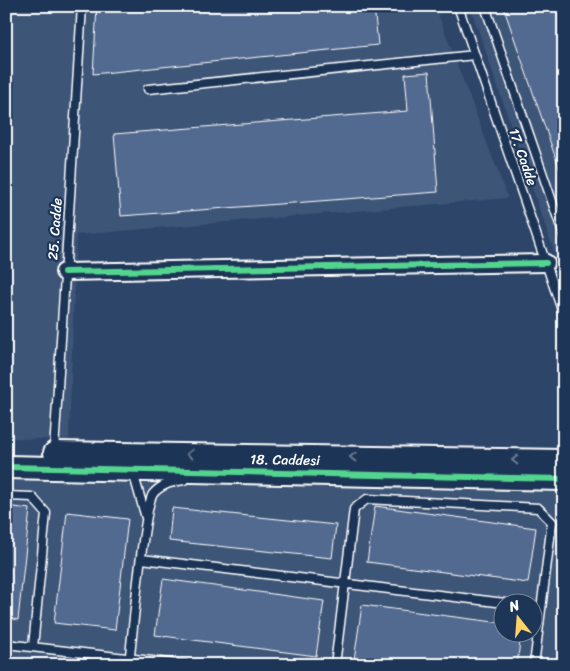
<svg xmlns="http://www.w3.org/2000/svg" width="570" height="671" font-family="Sriracha,sans-serif">
	<style>
		.built { fill: #3c5477; fill-rule: evenodd }
		.building { fill: #536a90; stroke: #fff }
		.lines { fill: none; stroke-linecap: round; stroke-linejoin: round }
		.lane-casing { stroke: #fff; stroke-width: 11 }
		.street-casing { stroke: #fff; stroke-width: 20 }
		.secondary-casing { stroke: #fff; stroke-width: 26 }
		.lane { stroke: #1d3557; stroke-width: 8 }
		.street { stroke: #1d3557; stroke-width: 16 }
		.secondary { stroke: #1d3557; stroke-width: 22 }
		.cycleway-casing { stroke: #1d3557; stroke-width: 9 }
		.cycleway { stroke: #53d58f; stroke-width: 6 }
		.oneway { stroke: #6c7c92 }
		.labels { text-anchor: middle; dominant-baseline: central; stroke-width: 4.5; stroke-linejoin: round; paint-order: stroke }
		.street-label { font-size: 14px; fill: #fff; stroke: #1d3557 }
	</style>
	<rect width="100%" height="100%" fill="#2d4568"/>
	<filter id="ink" filterUnits="userSpaceOnUse"><feTurbulence type="fractalNoise" baseFrequency=".02" numOctaves="2"/><feDisplacementMap in="SourceGraphic" scale="10" xChannelSelector="R" yChannelSelector="G"/><feConvolveMatrix kernelMatrix="1 2 1 2 8 2 1 2 1" color-interpolation-filters="sRGB"/></filter>
	<g filter="url(#ink)">
		<path class="built" d="M 6,6 L 435,6 L 508,198 L 76,235 L 69,440 L 6,438 Z
			M 470,6 L 564,6 L 564,281 Z
			M 6,473 L 564,488 L 564,626 L 558,665 L 6,665 ZM 502,604 L 532,604 L 532,634 L 502,634 Z"/>
		<path class="building" d="M 97,6 L 374,6 L 378,45 L 93,74 Z
			M 503,6 L 561,6 L 564,16 L 564,182 Z
			M 429,72 L 438,192 L 121,216 L 114,134 L 408,111 L 405,74 Z
			M 6,506 L 30,509 L 18,620 L 6,618 Z
			M 375,506 L 536,528 L 528,583 L 367,562 Z
			M 172,508 L 336,525 L 332,558 L 169,541 Z
			M 67,512 L 128,519 L 115,630 L 54,623 Z
			M 163,579 L 324,601 L 316,656 L 155,635 Z
			M 362,605 L 502,623 L 502,634 L 521,634 L 517,665 L 387,665 L 354,660 Z"/>
		<g class="lines">
			<g class="lane-casing">
				<path id="lane" d="M 458,6 L 564,316
					M 485,6 L 564,236
					M 148,89 L 475,55
					M 54,451 L 82,6
					M 133,472 L 146,518
					M 6,496 L 32,497 L 46,513 L 33,647
					M 142,559 L 513,604
					M 6,644 L 186,665
					M 129,665 C 132,639 144,506 153,494 C 161,484 173,482 184,480
					M 335,665 L 354,509 L 367,499 L 538,508 L 552,522 L 534,665"/>
			</g>
			<g class="street-casing">
				<path id="street" d="M 64,272 L 546,263"/>
			</g>
			<g class="secondary-casing">
				<path id="secondary" d="M 55,453 L 564,461
					M 6,467 L 564,479"/>
			</g>
			<use href="#lane" class="lane"/>
			<use href="#street" class="street"/>
			<use href="#secondary" class="secondary"/>
			<g class="cycleway-casing">
				<path id="cycleway" d="M 64,272 L 546,263
					M 6,467 L 564,479"/>
			</g>
			<use href="#cycleway" class="cycleway"/>
		</g>
		<defs><path id="oneway-chevron" d="M-2-3.5L2.5 0L-2 3.5" fill="none" stroke-width="1.6" stroke-linecap="round" stroke-linejoin="round" transform="scale(1.25)"/></defs>
		<g class="oneway">
			<use href="#oneway-chevron" transform="translate(190 454) rotate(-179)"/>
			<use href="#oneway-chevron" transform="translate(353 457) rotate(-179)"/>
			<use href="#oneway-chevron" transform="translate(515 460) rotate(-179)"/>
		</g>
	</g>
	<g class="labels">
		<g class="street-label">
			<text transform="translate(523 157) rotate(71)">17. Cadde</text>
			<text transform="translate(55 229) rotate(-86)">25. Cadde</text>
			<text transform="translate(285 460) rotate(1)">18. Caddesi</text>
		</g>
	</g>
	<rect width="570" height="671" fill="none" stroke="#1d3557" stroke-width="25"/>
	<rect x="12" y="12" width="545" height="646" fill="none" stroke="#fff" stroke-width="2" filter="url(#ink)"/>
	<g transform="translate(518 618) rotate(343)"><circle r="24" fill="#1d3557" stroke="#77869a"/>
	<path d="M0-4L9 19L0 12L-9 19Z" fill="#ffd166"/>
	<text y="-8" font-size="14" font-weight="bold" text-anchor="middle" fill="#ffffff">N</text>
	</g>
</svg>
